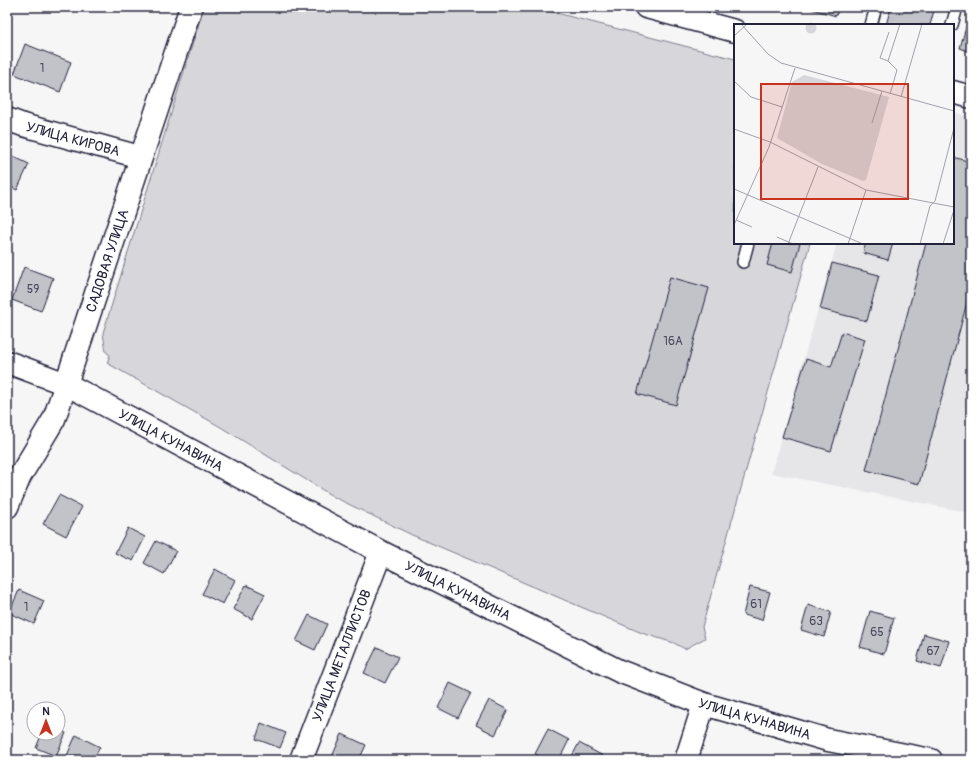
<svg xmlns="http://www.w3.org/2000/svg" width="978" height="767" font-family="Pangolin,sans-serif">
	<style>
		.built { fill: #e6e6e9 }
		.green { fill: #d7d7db; stroke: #7c7c8b }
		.building { fill: #c2c2c9; stroke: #22223b }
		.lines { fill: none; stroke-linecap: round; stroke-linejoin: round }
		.service-casing { stroke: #22223b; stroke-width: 14 }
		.minor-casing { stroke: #22223b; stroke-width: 25 }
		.tertiary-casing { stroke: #22223b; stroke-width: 25 }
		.primary-casing { stroke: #22223b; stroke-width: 25 }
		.service { stroke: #fff; stroke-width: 11 }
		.minor { stroke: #fff; stroke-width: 22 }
		.tertiary { stroke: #fff; stroke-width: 22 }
		.primary { stroke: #fff; stroke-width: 22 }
		.labels { text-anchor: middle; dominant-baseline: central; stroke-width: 3; stroke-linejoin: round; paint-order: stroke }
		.number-label { font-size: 12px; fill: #4a4a5e }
		.street-label { font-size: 14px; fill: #22223b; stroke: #fff }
		.inset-road { fill: none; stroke: #a1a1ac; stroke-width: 1 }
		.view { fill: #c8321e; fill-opacity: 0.15; stroke: #c8321e; stroke-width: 2 }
		.inset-edge { fill: none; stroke: #22223b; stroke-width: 2 }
	</style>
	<rect width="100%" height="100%" fill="#f6f6f7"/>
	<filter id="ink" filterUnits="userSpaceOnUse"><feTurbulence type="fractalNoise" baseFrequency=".025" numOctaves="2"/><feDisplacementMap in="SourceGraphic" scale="8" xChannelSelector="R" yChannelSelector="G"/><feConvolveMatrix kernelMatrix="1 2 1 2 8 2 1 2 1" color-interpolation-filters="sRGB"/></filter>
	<g filter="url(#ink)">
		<path class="built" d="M 953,112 L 971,117 L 971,513 L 771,473 L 837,243 L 953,243 Z"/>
		<path class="green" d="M 204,7 L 533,7 L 735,59 L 735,243 L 810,243 L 702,627 L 705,638 L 685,649 L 674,643 L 642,633 L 412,535 L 334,497 L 219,426 L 107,363 L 110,355 L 106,352 L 103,333 Z"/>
		<path class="building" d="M 805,7 L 839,7 L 836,16 Z
			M 891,7 L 935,7 L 930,25 L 886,25 Z
			M 971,10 L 971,52 L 960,48 Z
			M 25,44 L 71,62 L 60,92 L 14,74 Z
			M 10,155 L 29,164 L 17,190 L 7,185 L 7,161 Z
			M 953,157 L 971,162 L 971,287 L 919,484 L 866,470 L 926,243 L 953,243 Z
			M 773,243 L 800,243 L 792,272 L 767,265 Z
			M 866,243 L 893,243 L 888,260 L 863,253 Z
			M 832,263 L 879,275 L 867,321 L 820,309 Z
			M 24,267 L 53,278 L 41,311 L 12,300 Z
			M 670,277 L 709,288 L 676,405 L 637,394 Z
			M 842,332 L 865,339 L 831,451 L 782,437 L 806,359 L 831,367 Z
			M 59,495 L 82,507 L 66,536 L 43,524 Z
			M 128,528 L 145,537 L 133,561 L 115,553 Z
			M 156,541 L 176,551 L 164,574 L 144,563 Z
			M 215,569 L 235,580 L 223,604 L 202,594 Z
			M 246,585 L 265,594 L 252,619 L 233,609 Z
			M 750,587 L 770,592 L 762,620 L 743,615 Z
			M 19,590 L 44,601 L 34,624 L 9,613 Z
			M 808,605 L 831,612 L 824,637 L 801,630 Z
			M 870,611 L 894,618 L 884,654 L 860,647 Z
			M 309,615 L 327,624 L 315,650 L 296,641 Z
			M 924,634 L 949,641 L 941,668 L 917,661 Z
			M 377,647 L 398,657 L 385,683 L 364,673 Z
			M 450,683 L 471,693 L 458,718 L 438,708 Z
			M 489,700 L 508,710 L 495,735 L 476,725 Z
			M 261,723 L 286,733 L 280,748 L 256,739 Z
			M 58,729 L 66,733 L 56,756 L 36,748 L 42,733 L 58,733 Z
			M 548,729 L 569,740 L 559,760 L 548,760 L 535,754 Z
			M 342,734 L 366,745 L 359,760 L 331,759 Z
			M 76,735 L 100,747 L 93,760 L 65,760 Z
			M 579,743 L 603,756 L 601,760 L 570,760 Z"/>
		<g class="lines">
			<g class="service-casing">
				<path id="service" d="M 871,25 L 876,7
					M 952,25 L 957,7
					M 743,262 L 748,243"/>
			</g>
			<g class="minor-casing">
				<g id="minor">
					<path d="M 646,7 L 735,31"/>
					<path d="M 953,92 L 971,97"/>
					<path id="s1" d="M 7,119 L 23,125 L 140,157"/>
					<path id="s2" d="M 66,384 L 191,7"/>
					<path id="s3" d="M 301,760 L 381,552"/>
					<path d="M 686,760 L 704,704"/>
				</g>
			</g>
			<g class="tertiary-casing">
				<path id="tertiary" d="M 7,507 L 20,476 L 54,419 L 66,384"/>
			</g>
			<g class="primary-casing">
				<g id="primary">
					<path id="s4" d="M 7,362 L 66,384 L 381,552 L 619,671 L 704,704 L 828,740 L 931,760"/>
				</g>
			</g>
			<use href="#service" class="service"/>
			<use href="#minor" class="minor"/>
			<use href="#tertiary" class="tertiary"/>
			<use href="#primary" class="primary"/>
		</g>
	</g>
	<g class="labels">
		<g class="number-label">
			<text x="42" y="68">1</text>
			<text x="33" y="289">59</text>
			<text x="673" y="341">16А</text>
			<text x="756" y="604">61</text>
			<text x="26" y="607">1</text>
			<text x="816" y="621">63</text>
			<text x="877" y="632">65</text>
			<text x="933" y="651">67</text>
		</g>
		<g class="street-label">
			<text stroke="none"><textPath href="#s1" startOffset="69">УЛИЦА КИРОВА</textPath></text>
			<text stroke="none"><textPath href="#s2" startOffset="130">САДОВАЯ УЛИЦА</textPath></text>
			<text stroke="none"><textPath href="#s4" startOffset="182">УЛИЦА КУНАВИНА</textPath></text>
			<text stroke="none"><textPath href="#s4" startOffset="506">УЛИЦА КУНАВИНА</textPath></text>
			<text stroke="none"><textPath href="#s3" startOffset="112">УЛИЦА МЕТАЛЛИСТОВ</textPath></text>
			<text stroke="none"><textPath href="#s4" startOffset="830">УЛИЦА КУНАВИНА</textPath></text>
		</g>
	</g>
	<g transform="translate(734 24)">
		<rect width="220" height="220" fill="#f6f6f7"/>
		<path d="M71.5 4a5.5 5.5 0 1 1 11 0a5.5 5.5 0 1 1-11 0ZM 70,51 L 155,73 L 132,156 L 129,157 L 88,140 L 43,114 L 58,58 Z" fill="#d7d7db"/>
		<path class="inset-road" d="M 7,0 L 34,30 L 47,39 L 220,87M 155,8 L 146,34 L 154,37 L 163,46 L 156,70M 0,12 L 13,0M 154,37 L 166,0M 0,57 L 17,73 L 48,83M 167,73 L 188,0M 138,99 L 148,67M 0,105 L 36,118 L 132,166 L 220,183M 0,165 L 129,220M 2,196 L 18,203M 0,201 L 35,123 L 61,44M 43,213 L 59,220M 54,220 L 84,143M 114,220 L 132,166M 186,220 L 196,182 L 201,177 L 220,104M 209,220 L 220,186"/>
		<path class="view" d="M 27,60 L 174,60 L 174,175 L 27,175 Z"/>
		<rect width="220" height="220" class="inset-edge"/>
	</g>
	<rect width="978" height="767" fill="none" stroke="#fff" stroke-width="24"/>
	<rect x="12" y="12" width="954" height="743" fill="none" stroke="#22223b" stroke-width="1.5" filter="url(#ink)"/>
	<g transform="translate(46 721)"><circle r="19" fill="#ffffff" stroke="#a7a7b1"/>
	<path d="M0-3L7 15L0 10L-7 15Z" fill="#c8321e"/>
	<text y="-6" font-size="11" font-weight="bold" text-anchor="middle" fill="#22223b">N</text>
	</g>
</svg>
